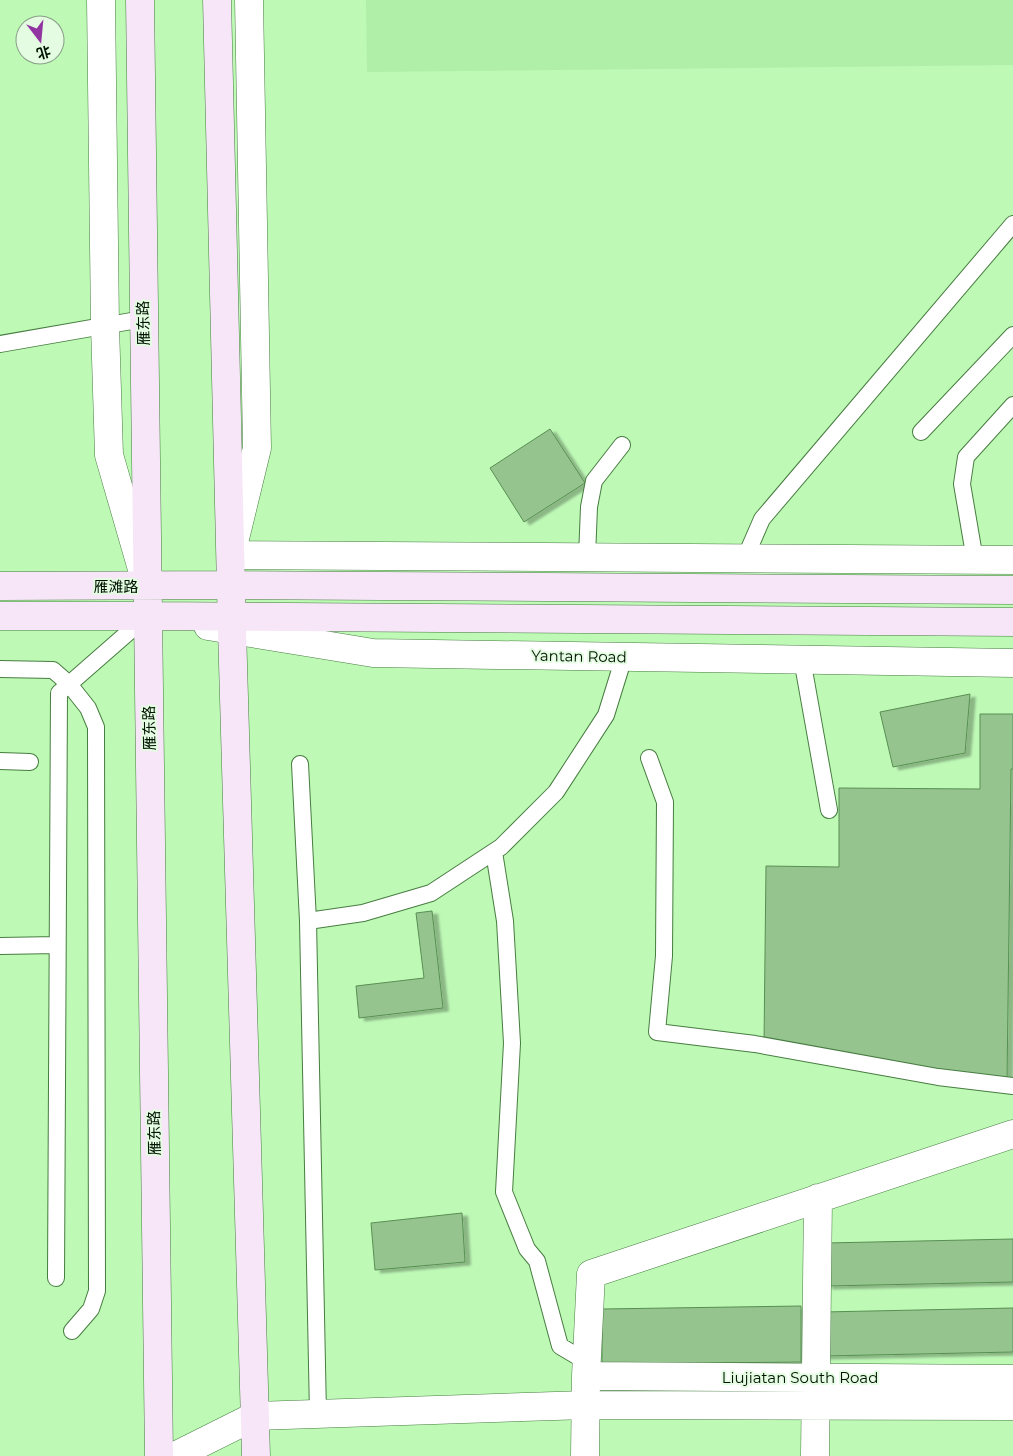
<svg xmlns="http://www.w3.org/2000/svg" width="1013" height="1456" font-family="Montserrat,'Noto Sans SC',sans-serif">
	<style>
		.built { fill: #afefa7 }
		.building { fill: #95c48f; stroke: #598f52; filter: url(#shadow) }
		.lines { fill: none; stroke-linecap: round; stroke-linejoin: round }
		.service-casing { stroke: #477d40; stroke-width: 18 }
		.minor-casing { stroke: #477d40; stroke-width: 29 }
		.secondary-casing { stroke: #477d40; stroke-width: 29 }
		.service { stroke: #fff; stroke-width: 16 }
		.minor { stroke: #fff; stroke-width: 28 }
		.secondary { stroke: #f6e6f8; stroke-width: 28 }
		.labels { text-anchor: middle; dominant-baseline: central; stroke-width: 4; stroke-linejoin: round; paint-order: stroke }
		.street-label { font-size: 15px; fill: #011300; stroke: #e4fce1 }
	</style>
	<defs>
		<filter id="shadow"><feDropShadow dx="5.5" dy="3" stdDeviation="1" flood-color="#0004"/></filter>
	</defs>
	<rect width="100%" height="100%" fill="#bef9b6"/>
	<path class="built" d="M 366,0 L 1013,0 L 1013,65 L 367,72 Z"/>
	<path class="building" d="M 550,429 L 585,483 L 524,522 L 490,468 Z
		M 970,694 L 965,753 L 893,767 L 880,712 Z
		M 980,714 L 1013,714 L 1013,769 L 1011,769 L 1007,1082 L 764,1043 L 766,866 L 839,867 L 839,788 L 980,789 Z
		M 432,911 L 443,1008 L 359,1018 L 356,986 L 424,978 L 416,913 Z
		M 462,1213 L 465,1262 L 375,1270 L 371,1223 Z
		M 1013,1239 L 1013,1282 L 827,1286 L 826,1243 Z
		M 801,1306 L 801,1362 L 602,1364 L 602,1309 Z
		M 1013,1308 L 1013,1352 L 824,1356 L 823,1312 Z"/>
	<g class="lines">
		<g class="service-casing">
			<path id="service" d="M 0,344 L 143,319
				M 921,432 L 1013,335
				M 587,557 L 589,507 L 594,481 L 622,445
				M 745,558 L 762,519 L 1013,224
				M 975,560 L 962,484 L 966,457 L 1013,405
				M 802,659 L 829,810
				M 0,669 L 53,670 L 69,684 L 88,708 L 96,727 L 97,1291 L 91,1309 L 72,1331
				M 649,758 L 665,802 L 664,956 L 657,1032 L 755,1044 L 938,1077 L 1013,1086
				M 0,761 L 30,762
				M 300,764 L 308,921 L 318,1414
				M 494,852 L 505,921 L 512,1043 L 504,1192 L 527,1249 L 537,1261 L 560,1346 L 587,1362
				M 308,921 L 363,913 L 431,893 L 501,847 L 556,792 L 606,715 L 624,657
				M 0,946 L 57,945
				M 56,1278 L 59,693 L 147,616"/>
		</g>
		<g class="minor-casing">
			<path id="minor" d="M 101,0 L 105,326 L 109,455 L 144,576
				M 249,0 L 257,448 L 231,555 L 1013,560
				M 208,626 L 373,653 L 1013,663
				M 586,1376 L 1013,1379
				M 175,1456 L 255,1416 L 586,1405 L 1013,1406
				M 585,1456 L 586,1376 L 591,1274 L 1013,1134
				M 815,1456 L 818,1198"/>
		</g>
		<g class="secondary-casing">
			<path id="secondary" d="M 140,0 L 159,1456
				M 217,0 L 232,629 L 256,1456
				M 0,586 L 232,585 L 1013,590
				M 0,616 L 147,616 L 1013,622"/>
		</g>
		<use href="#service" class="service"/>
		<use href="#minor" class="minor"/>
		<use href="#secondary" class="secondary"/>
	</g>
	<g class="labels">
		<g class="street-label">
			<text transform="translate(143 323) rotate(-91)">雁东路</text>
			<text x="116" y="586">雁滩路</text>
			<text transform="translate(579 656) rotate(1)">Yantan Road</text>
			<text transform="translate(149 728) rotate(-91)">雁东路</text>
			<text transform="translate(154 1133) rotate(-91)">雁东路</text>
			<text x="800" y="1377">Liujiatan South Road</text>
		</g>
	</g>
	<g transform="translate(40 40) rotate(164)"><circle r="24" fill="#e4fce1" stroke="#899f87"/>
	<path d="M0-4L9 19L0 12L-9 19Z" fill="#9136a1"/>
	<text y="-8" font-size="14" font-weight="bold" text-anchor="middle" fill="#011300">北</text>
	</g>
</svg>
